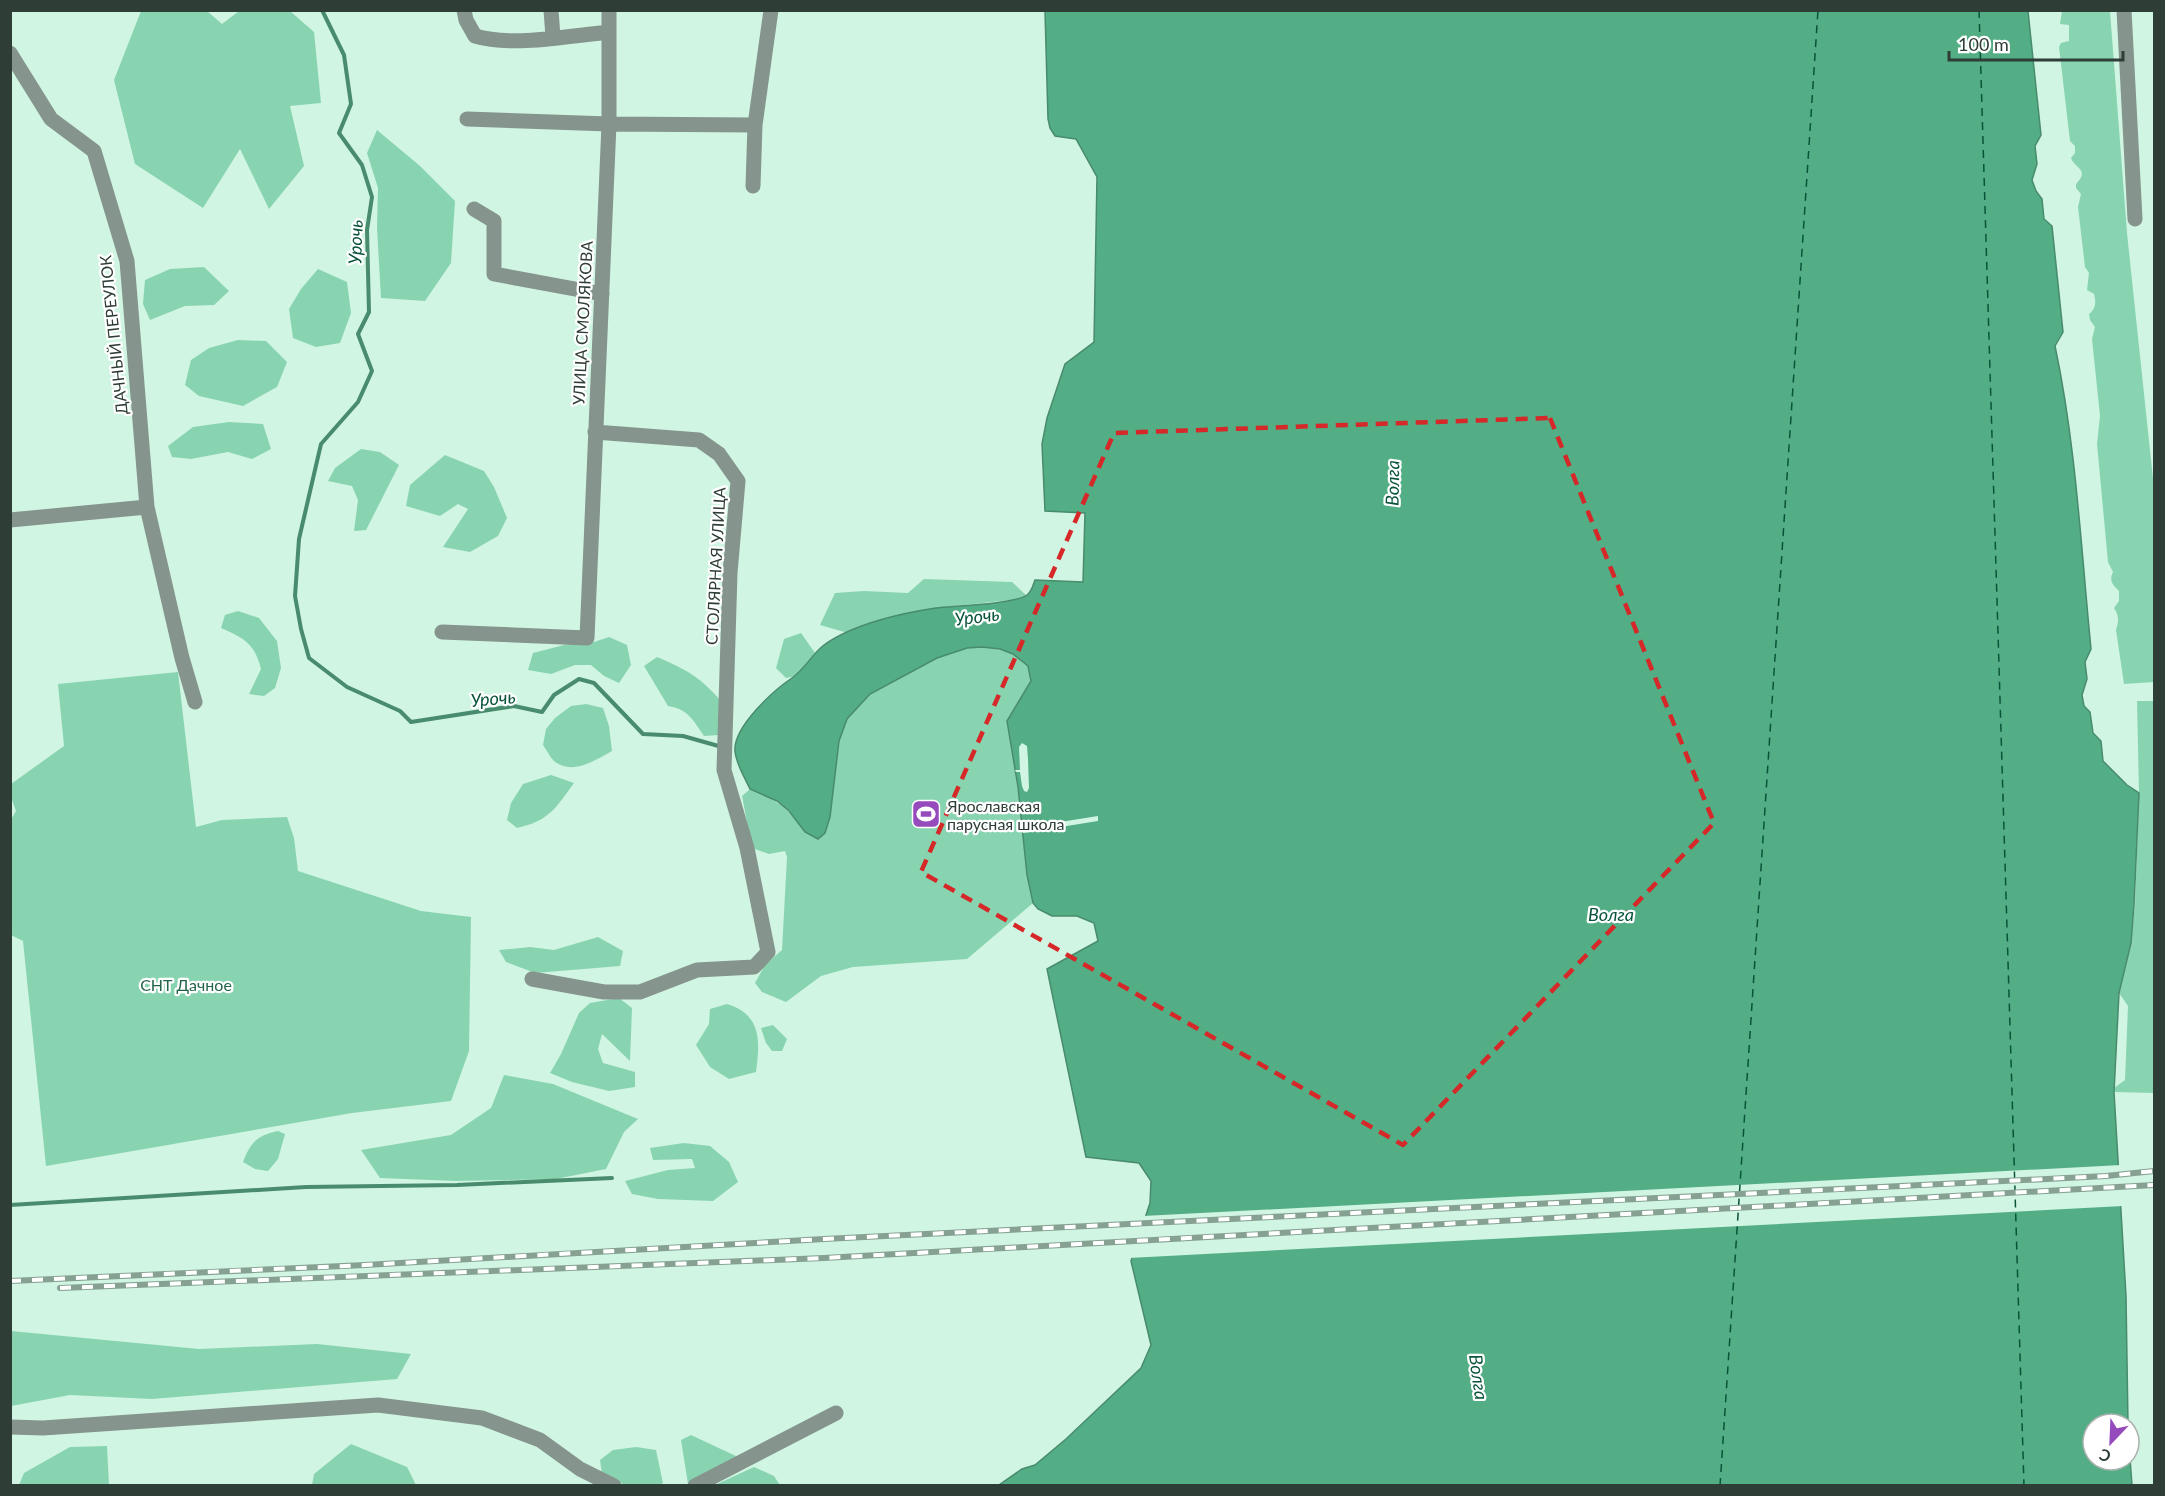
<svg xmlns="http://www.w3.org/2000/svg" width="2165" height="1496" font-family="Lato,sans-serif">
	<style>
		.green { fill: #89d4b0 }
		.water { fill: #53ad85; stroke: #488b6d; stroke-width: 1.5 }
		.pier { fill: #d0f5e2 }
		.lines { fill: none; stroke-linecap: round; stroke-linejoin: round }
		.stream { stroke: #488b6d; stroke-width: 4 }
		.ferry { stroke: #095439; stroke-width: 1.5; stroke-dasharray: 8 6; stroke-linecap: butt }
		.minor { stroke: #85948c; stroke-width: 15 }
		.rail-casing { stroke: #86a092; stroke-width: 6 }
		.rail { stroke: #fff; stroke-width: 4; stroke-dasharray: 11; stroke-linecap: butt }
		.marked { fill: none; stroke: #d62828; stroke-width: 4.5; stroke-dasharray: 12 8; stroke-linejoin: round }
		.labels { text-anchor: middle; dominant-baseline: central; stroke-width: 4.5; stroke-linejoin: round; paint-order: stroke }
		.street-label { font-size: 16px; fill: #2e3d35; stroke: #fff }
		.poi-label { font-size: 16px; fill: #2e3d35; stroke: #fff; text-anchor: start }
		.park-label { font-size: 16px; fill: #226549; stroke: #fff }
		.water-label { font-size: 18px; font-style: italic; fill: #095439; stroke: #fff }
	</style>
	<rect width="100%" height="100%" fill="#d0f5e2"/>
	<path class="green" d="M 141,11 L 207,11 L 222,24 L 239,11 L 290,11 L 314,32 L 321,103 L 290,106 L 304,166 L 269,209 L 240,149 L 203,208 L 135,164 L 114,80 Z
		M 2062,11 L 2110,11 L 2127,233 L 2154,488 L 2154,682 L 2124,684 L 2116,630 C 2119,621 2119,615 2114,608 L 2119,601 L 2119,591 C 2112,584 2109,581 2113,572 L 2108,562 L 2097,444 L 2100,416 L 2092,339 L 2095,327 L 2090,320 L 2089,314 C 2096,308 2096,303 2094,294 L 2087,290 L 2089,273 L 2085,267 L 2078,207 L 2081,194 L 2076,188 L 2076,184 C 2090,169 2075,169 2071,158 L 2075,153 L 2075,146 L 2070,141 L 2059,47 L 2061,43 L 2069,41 L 2069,25 L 2060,24 Z
		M 377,130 L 420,166 L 455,201 L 451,263 L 425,301 L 381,298 L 377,228 L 378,188 L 367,153 Z
		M 204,267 L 229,291 L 214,305 L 185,306 L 150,320 L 143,304 L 145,280 L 170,269 Z
		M 318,269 L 347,282 L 351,313 L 340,343 L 316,347 L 293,338 L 289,309 L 301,289 Z
		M 238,340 L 266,341 L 287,362 L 277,387 L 243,406 L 199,396 L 185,385 L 191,360 L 209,348 Z
		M 229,422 L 263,424 L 271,449 L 252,459 L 228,452 L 191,459 L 172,457 L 168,446 L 193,427 Z
		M 361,449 L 380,452 L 399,465 L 366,530 L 354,531 L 358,500 L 352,486 L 328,481 L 335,468 Z
		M 445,455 L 484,471 L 494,487 L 507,518 L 498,536 L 470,552 L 443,547 L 468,509 L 458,504 L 440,516 L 406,506 L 410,485 Z
		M 924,579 L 1012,582 L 1026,595 L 1020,599 L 935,608 L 901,615 L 848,633 L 820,625 L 835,593 L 864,591 L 908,593 Z
		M 238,611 L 259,618 L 277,641 L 281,668 L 275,688 L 264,696 L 249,694 L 261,669 C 255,644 244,638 221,628 L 225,615 Z
		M 801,633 L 815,653 L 796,676 L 786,678 L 776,668 L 784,639 Z
		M 609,637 L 627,645 L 631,665 L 619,683 L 604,676 L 591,665 L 575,665 L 551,674 L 528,670 L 533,653 L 564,645 L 594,642 Z
		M 982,647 C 999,649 1017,652 1028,666 L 1031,681 L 1007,721 L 1018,787 L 1027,875 L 1033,903 L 967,959 L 853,967 L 821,976 L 786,1002 L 762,992 L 755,983 L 765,965 L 782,950 L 787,857 L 785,851 L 769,854 L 755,849 L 749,832 L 742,796 L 750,789 C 778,801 787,807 805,832 L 830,817 L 839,741 L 847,719 L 870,694 L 937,658 L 967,648 Z
		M 657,657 C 687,670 699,676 721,701 L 719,735 L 704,736 C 693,720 688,709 668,706 L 644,666 Z
		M 178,672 L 196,827 L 222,820 L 287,817 L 294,838 L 298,871 L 421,911 L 471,917 L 469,1051 L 451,1101 L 352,1113 L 46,1166 L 23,941 L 11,935 L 10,821 L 16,811 L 11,797 L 11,784 L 64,746 L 58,684 Z
		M 2137,701 L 2154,701 L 2154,1093 L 2114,1092 L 2114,1088 L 2125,1080 L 2128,1006 L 2119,993 L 2131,943 L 2135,905 L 2139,793 Z
		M 586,704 L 603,708 L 609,726 L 612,751 C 596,760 572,776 554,761 C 550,757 546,749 543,745 L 546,729 L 555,718 L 571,706 Z
		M 551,775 L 574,783 C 556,808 549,821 517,828 L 507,820 L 511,803 L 523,784 Z
		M 598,937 L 623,951 L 620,966 L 535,973 L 506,962 L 499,950 L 530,947 L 554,950 Z
		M 619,998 L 632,1008 L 630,1061 L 602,1034 L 598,1049 L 603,1063 L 635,1072 L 635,1087 L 609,1091 L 572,1082 L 550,1073 L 561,1054 L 579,1013 L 590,1003 Z
		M 727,1004 C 762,1015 760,1041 756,1072 L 729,1079 L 710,1067 L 696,1045 L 709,1024 L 710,1009 Z
		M 773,1025 L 787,1039 L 782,1051 L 772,1051 L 766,1043 L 761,1028 Z
		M 504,1075 L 553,1084 L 638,1119 L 624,1132 L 606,1169 L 556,1179 L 456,1181 L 380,1178 L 361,1150 L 451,1135 L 491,1108 Z
		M 278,1131 L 285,1134 L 278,1159 L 268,1171 L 255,1169 L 243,1162 C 251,1142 256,1136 278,1131 Z
		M 684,1143 L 710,1146 L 729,1162 L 738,1182 L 713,1201 L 658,1199 L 632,1194 L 625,1181 L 668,1170 L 695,1168 L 692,1159 L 653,1160 L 650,1148 Z
		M 11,1331 L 199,1349 L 317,1344 L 411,1354 L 397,1379 L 152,1399 L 70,1395 L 11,1406 Z
		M 691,1435 L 738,1457 L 688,1484 L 681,1440 Z
		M 351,1444 L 407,1467 L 416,1485 L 312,1485 L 314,1474 Z
		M 107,1446 L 109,1485 L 19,1485 L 24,1473 L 70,1447 Z
		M 636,1447 L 656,1450 L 663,1483 L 660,1485 L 625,1485 L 602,1474 L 600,1460 L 613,1450 Z
		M 754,1467 L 774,1476 L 780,1485 L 715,1485 Z"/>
	<path class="water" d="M 1045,11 L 2028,11 L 2041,135 L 2035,146 L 2037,164 L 2032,180 L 2036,191 L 2042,199 L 2044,219 L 2052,226 L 2063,332 L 2055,346 C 2076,445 2081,548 2091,649 L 2085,662 L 2087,679 L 2082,695 L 2084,706 L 2090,712 L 2093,733 L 2101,741 L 2103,761 L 2127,785 L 2139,793 L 2134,905 L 2131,943 L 2119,993 L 2114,1092 L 2126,1296 L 2128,1424 L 2093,1424 L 2093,1460 L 2129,1460 L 2129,1445 L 2132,1485 L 999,1485 L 1022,1469 L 1035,1465 L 1066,1439 L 1141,1368 L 1151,1345 L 1131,1261 L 1150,1203 L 1151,1181 L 1139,1163 L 1086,1157 L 1047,969 L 1098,941 L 1094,923 L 1077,916 L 1052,916 L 1038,909 L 1033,903 L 1027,875 L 1018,787 L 1007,721 L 1031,681 L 1028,666 L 1013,654 L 1000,649 L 982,647 L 967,648 L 937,658 L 870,694 L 847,719 L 839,741 L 830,817 L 825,833 L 818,839 L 805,832 L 789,811 L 777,801 L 750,789 C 745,778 736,764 735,751 C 733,727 774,690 792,678 C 805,669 812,654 824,645 C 853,624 902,613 936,608 C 954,606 1015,604 1027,595 C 1032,591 1033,585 1035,580 L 1083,582 L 1085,513 L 1045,511 L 1042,444 L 1047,418 L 1065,364 L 1094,342 L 1097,177 L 1076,139 L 1055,136 L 1050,128 L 1048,119 Z"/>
	<path class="pier" d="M 1022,743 L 1027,746 L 1028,759 L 1029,788 L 1027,792 L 1024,791 L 1022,786 L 1020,772 L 1016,772 L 1015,770 L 1020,770 L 1019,747 Z
		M 1098,816 L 1098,821 L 1023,833 L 1022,828 Z
		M 2121,1165 L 2123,1206 L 1129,1258 L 1143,1216 Z"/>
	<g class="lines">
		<path class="stream" d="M 322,10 L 344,55 L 351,104 L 339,133 L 362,165 L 372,197 L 367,230 L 369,312 L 358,334 L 372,371 L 358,402 L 321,444 L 299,539 L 295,596 L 301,629 L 309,658 L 347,687 L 400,711 L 411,722 L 514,706 L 542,712 L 554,695 L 579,679 L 594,683 L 643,734 L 683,736 L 722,747
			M 10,1205 L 306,1187 L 457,1185 L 612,1178"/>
		<path class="ferry" d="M 1979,10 L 2024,1486
			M 1720,1486 L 1818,10"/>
		<path class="minor" d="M 464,10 L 466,20 L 475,36 C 512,47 569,36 609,32
			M 551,10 L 553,37
			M 2124,10 L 2135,219
			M 10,53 L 51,119 L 94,151 L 127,261 L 147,507 L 182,658 L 195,702
			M 467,119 L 609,124 L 755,125
			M 753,186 L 755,125 L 771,10
			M 474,209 L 494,221 L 494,274 L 602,294
			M 10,520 L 147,507
			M 442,632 L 587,638 L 609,124 L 609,10
			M 532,979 L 604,992 L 640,992 L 697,970 L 754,967 L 768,952 L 747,848 L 724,770 L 730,573 L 738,481 L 719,454 L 699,440 L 595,432
			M 10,1427 L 43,1428 L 378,1405 L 482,1418 L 540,1440 L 580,1469 L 614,1486
			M 695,1486 L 836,1413"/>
		<g class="rail-casing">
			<path id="rail" d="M 10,1281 L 365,1265 L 824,1239 L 2106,1176 L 2154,1171
				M 60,1288 L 824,1258 L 2154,1185"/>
		</g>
		<use href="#rail" class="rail"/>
	</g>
	<path class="marked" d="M 1550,418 L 1714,823 L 1403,1145 L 921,872 L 1114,433 Z"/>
	<defs>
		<g id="stadium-square" transform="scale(1.5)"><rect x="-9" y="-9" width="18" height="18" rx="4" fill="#964bbd" stroke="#fff"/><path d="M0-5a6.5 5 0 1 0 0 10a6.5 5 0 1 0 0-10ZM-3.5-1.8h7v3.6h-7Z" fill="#fff"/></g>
	</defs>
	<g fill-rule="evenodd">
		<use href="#stadium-square" x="926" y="814"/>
	</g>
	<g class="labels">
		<g class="street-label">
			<text transform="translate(582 323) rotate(-87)">УЛИЦА СМОЛЯКОВА</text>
			<text transform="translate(113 335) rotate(-96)">ДАЧНЫЙ ПЕРЕУЛОК</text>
			<text transform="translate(715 566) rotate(-87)">СТОЛЯРНАЯ УЛИЦА</text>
		</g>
		<g class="poi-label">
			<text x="947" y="805">Ярославская<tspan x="947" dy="18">парусная школа</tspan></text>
		</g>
		<g class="park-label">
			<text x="186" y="984">СНТ Дачное</text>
		</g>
		<g class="water-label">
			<text transform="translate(355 242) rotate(-88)">Урочь</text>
			<text transform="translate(1392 483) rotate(-89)">Волга</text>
			<text transform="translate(977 616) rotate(-7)">Урочь</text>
			<text transform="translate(493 698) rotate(-5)">Урочь</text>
			<text x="1611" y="914">Волга</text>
			<text transform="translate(1479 1377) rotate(82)">Волга</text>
		</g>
	</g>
	<rect width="2165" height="1496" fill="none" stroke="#2e3d35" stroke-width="24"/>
	<g transform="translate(2111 1442) rotate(203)"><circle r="28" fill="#ffffff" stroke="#abb1ae" stroke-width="1.5"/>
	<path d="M0-4.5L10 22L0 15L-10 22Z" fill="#964bbd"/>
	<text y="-9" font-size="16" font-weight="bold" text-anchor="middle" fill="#2e3d35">С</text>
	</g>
	<path d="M1949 51v9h174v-9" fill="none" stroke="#2e3d35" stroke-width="3"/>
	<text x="1958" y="51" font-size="18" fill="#2e3d35" stroke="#ffffff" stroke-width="4.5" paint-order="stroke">100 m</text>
</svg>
